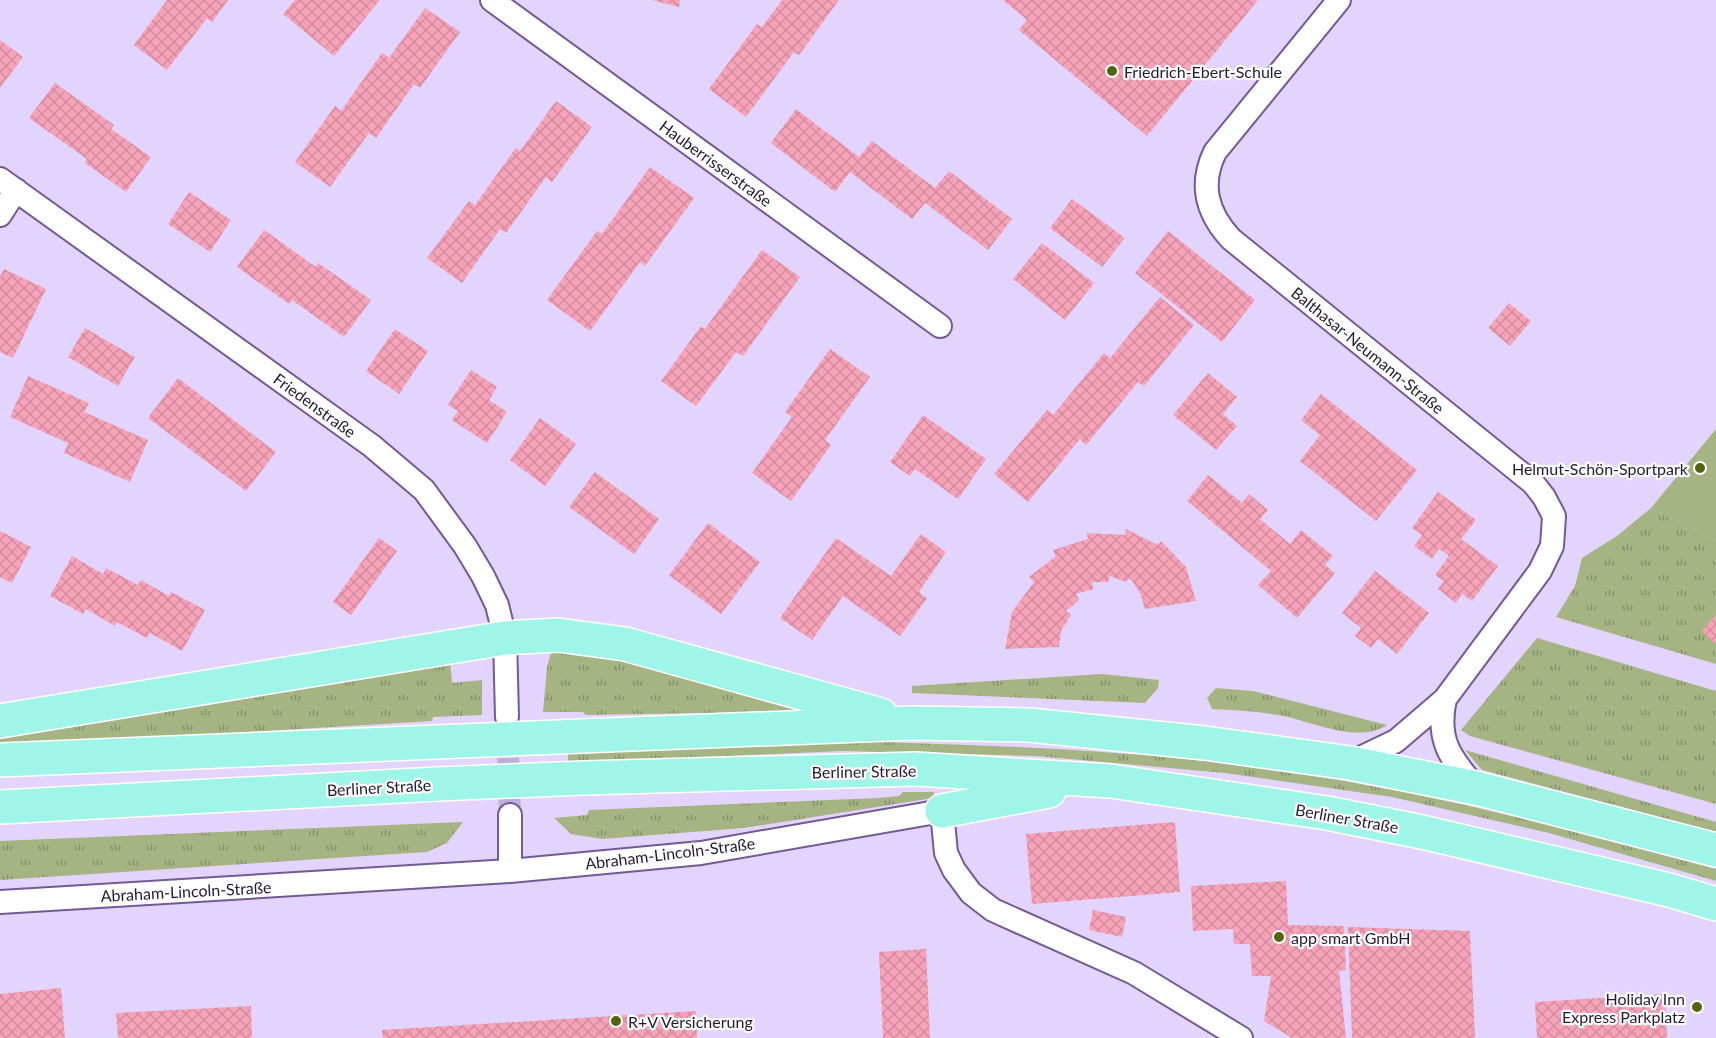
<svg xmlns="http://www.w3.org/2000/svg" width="1716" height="1038" font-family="Lato,sans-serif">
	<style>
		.grass { fill: url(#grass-tufts) }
		.pitch { fill: #a6b484 }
		.building { fill: url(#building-cross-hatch) }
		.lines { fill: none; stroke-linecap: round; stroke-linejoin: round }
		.minor-tunnel { stroke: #bdafd5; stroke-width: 22; stroke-dasharray: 22 11; stroke-linecap: butt }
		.minor-casing { stroke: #735a97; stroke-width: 26 }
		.primary-casing { stroke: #fff; stroke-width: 36 }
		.minor { stroke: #fff; stroke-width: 22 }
		.primary { stroke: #9ef5e8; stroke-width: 33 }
		.primary-bridge-casing { stroke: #fff; stroke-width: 36; stroke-linecap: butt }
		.primary-bridge { stroke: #9ef5e8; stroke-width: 33 }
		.poi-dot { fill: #53650e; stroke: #fefefe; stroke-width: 2 }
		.labels { text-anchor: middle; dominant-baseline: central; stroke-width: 4.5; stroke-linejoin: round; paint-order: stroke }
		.poi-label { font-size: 16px; fill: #241a33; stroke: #fefefe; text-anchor: start }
		.street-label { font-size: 16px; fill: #241a33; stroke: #fefefe }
	</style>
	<defs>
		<pattern id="grass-tufts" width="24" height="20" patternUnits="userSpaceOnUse" patternTransform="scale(1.5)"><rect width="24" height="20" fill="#a6b484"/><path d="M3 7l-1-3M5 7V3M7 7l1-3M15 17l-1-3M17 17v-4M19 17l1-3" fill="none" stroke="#87926d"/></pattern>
		<pattern id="building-cross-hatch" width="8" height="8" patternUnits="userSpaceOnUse" patternTransform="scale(1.5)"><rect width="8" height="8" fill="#f6a2b9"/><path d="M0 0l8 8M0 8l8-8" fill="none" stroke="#d38ba0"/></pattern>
	</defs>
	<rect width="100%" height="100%" fill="#e3d4fd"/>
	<path class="grass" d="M 1651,508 L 1716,541 L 1716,664 L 1556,617 L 1575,586 L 1582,558 L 1617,536 Z
		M 1537,638 L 1716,691 L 1716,804 L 1470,736 L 1461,730 Z
		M 552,649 L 624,658 L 814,711 L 586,715 L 583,712 L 543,712 L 547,667 Z
		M 450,659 L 452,683 L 482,680 L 482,715 L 433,717 L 432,721 L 0,747 L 0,736 Z
		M 1102,674 L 1159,680 L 1158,688 L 1145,703 L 912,693 L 912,686 Z
		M 1216,688 L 1253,691 L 1387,725 C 1357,745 1310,720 1278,715 C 1256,711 1234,710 1212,709 L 1207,698 Z
		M 845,741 C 973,745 1101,748 1229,764 C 1395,783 1556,825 1716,869 L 1716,881 L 1549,833 L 1392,797 L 1225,773 L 1036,756 L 842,751 L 568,763 L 568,751 Z
		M 1465,750 L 1716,822 L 1716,832 L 1482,770 Z
		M 903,792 L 934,792 L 933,798 L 744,828 L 602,839 L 571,834 L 554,818 L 587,815 L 589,810 L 878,798 L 899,796 Z
		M 463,822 L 447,843 L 427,852 L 0,880 L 0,841 Z"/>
	<path class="pitch" d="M 1716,429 L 1716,541 L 1651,508 Z"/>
	<path class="building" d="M 167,0 L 228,0 L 212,22 L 207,18 L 167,70 L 134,45 Z
		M 295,0 L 380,0 L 334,56 L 283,14 Z
		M 652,0 L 680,0 L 679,7 Z
		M 782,0 L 839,0 L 799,55 L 794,52 L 746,117 L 709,89 L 757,24 L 762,27 Z
		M 1003,0 L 1258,0 L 1147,136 L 1019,30 L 1027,20 Z
		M 425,8 L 460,32 L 420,88 L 414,84 L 376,138 L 369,133 L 330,187 L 295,162 L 335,106 L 341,111 L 382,53 L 389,58 Z
		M 0,40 L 23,57 L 0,88 Z
		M 55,83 L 114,125 L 111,129 L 151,157 L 126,192 L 85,163 L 87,159 L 29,118 Z
		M 556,101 L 592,127 L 552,182 L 546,177 L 506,233 L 500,229 L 462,283 L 427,258 L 469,201 L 475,205 L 516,148 L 520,151 Z
		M 796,109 L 859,157 L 872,141 L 935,188 L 949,171 L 1012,219 L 988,250 L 925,203 L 912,219 L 850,172 L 835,192 L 771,143 Z
		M 650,167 L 694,198 L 645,266 L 640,262 L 590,331 L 547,300 L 597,231 L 602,234 Z
		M 189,192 L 231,220 L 210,252 L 168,224 Z
		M 1072,199 L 1125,238 L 1102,267 L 1050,228 Z
		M 264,230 L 316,267 L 318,263 L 371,300 L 344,337 L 292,300 L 289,304 L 237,267 Z
		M 1168,231 L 1255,300 L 1222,342 L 1135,273 Z
		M 1042,243 L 1094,283 L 1065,320 L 1013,279 Z
		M 762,250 L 800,277 L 743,356 L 736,352 L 696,406 L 661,381 L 701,326 L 705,329 Z
		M 4,269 L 46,289 L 13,358 L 0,352 L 0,277 Z
		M 1160,297 L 1194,325 L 1144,386 L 1138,382 L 1086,445 L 1080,439 L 1028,502 L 994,474 L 1047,410 L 1053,415 L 1104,353 L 1110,358 Z
		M 1509,303 L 1531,321 L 1510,346 L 1488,328 Z
		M 85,328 L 135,357 L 118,386 L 68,357 Z
		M 395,329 L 428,351 L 399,394 L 366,371 Z
		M 830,349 L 870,377 L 825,440 L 831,445 L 791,501 L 752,473 L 792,417 L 785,412 Z
		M 471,370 L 497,387 L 489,400 L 507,412 L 487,443 L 452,420 L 458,411 L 448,405 Z
		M 1208,373 L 1237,397 L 1223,414 L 1237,426 L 1216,450 L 1173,415 Z
		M 28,376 L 89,403 L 84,412 L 148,440 L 130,482 L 64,453 L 68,443 L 10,417 Z
		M 178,378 L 276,452 L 246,491 L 148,418 Z
		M 1321,394 L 1417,470 L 1376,521 L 1300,461 L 1320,435 L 1301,420 Z
		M 923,415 L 986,459 L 958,499 L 915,469 L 910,476 L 890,462 Z
		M 540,418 L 576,444 L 545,486 L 510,460 Z
		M 595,472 L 659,519 L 634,554 L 569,507 Z
		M 1208,475 L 1242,503 L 1249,494 L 1268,510 L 1260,519 L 1290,544 L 1301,530 L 1333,556 L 1325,565 L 1335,573 L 1297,618 L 1258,585 L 1271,571 L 1187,501 Z
		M 1438,492 L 1476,520 L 1461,539 L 1498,566 L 1472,601 L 1462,594 L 1456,603 L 1438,589 L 1444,581 L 1435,575 L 1449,556 L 1439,549 L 1432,559 L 1414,546 L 1422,535 L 1412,528 Z
		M 708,523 L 760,562 L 721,614 L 669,575 Z
		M 1126,529 L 1158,545 L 1161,541 L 1186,567 L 1196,601 L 1145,609 L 1140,593 L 1130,578 L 1126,582 L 1110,576 L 1108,582 L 1092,582 L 1093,589 L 1076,594 L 1079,600 L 1066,611 L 1071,615 L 1061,631 L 1059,647 L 1005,649 L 1012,612 L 1034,582 L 1029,577 L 1056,556 L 1053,550 L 1088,539 L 1087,533 L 1125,535 Z
		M 0,531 L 31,547 L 12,583 L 0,577 Z
		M 921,534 L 946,552 L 919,592 L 927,598 L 900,636 L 843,596 L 812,640 L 780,618 L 836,538 L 891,576 Z
		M 379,538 L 397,551 L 351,615 L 333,602 Z
		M 72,556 L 103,574 L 106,568 L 138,585 L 141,580 L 169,596 L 171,592 L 205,610 L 182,651 L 150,633 L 147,638 L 117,622 L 115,626 L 86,609 L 83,614 L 50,596 Z
		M 1375,571 L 1429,613 L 1397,654 L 1378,639 L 1371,648 L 1355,636 L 1361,628 L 1342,613 Z
		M 1716,615 L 1716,644 L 1702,631 Z
		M 1175,822 L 1180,892 L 1032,904 L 1026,834 Z
		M 1286,881 L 1288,925 L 1344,926 L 1346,970 L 1339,971 L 1346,1038 L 1292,1038 L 1264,1021 L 1271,976 L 1252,976 L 1250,944 L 1234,944 L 1233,929 L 1193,931 L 1191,886 Z
		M 1093,910 L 1126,917 L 1122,937 L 1089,930 Z
		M 1348,927 L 1470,931 L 1475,1038 L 1352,1038 Z
		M 926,949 L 930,1038 L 883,1038 L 879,952 Z
		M 61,988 L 65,1038 L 0,1038 L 0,994 Z
		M 1665,994 L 1667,1038 L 1537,1038 L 1535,1002 Z
		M 251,1006 L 252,1038 L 118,1038 L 116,1013 Z
		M 696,1011 L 697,1038 L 383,1038 L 382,1030 Z"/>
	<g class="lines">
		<path class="minor-tunnel" d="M 507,725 L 510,815"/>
		<g class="minor-casing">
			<path id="minor" d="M 492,0 L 940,326
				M 1339,0 L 1215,152 C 1199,185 1207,213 1231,239 L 1533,483 L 1544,497 L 1554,516 L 1552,546 L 1540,571 L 1445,699 L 1396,741 L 1350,763
				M 0,179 L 372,446 L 424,490 L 465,546 L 483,576 L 497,605 L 505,638 L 507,717
				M 0,215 L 16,190
				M 1445,699 C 1436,740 1450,758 1476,788
				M 510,815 L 510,871
				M 0,902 L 510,871 L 701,853 L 942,811 L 946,853 L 954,870 L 971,893 L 993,910 L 1134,973 L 1241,1038"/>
		</g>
		<g class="primary-casing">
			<path id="primary" d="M 0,721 L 505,638 L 558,635 L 625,644 L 881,715
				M 582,736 L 912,723 L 1029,725 L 1205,743 L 1350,763 L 1476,788 L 1716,850
				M 0,760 L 436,742
				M 584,778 L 915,769 L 1111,781 L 1327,813 L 1422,832 L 1669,890 L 1716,904
				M 0,807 L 438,784
				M 942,811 L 1049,791"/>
		</g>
		<use href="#minor" class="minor"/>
		<use href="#primary" class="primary"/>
		<g class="primary-bridge-casing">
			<path id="primary-bridge" d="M 436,742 L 582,736
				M 438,784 L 584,778"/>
		</g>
		<use href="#primary-bridge" class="primary-bridge"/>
	</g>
	<g class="poi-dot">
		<circle cx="1112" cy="71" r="6"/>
		<circle cx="1700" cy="468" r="6"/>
		<circle cx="1279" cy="937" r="6"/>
		<circle cx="1697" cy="1007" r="6"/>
		<circle cx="616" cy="1021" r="6"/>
	</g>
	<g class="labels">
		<g class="poi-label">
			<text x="1124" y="71">Friedrich-Ebert-Schule</text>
			<text x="1688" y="468" text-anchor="end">Helmut-Schön-Sportpark</text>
			<text x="1291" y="937">app smart GmbH</text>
			<text x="1685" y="998" text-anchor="end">Holiday Inn<tspan x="1685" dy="18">Express Parkplatz</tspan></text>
			<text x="628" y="1021">R+V Versicherung</text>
		</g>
		<g class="street-label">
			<text transform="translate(716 163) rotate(36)">Hauberrisserstraße</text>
			<text transform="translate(1368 350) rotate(39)">Balthasar-Neumann-Straße</text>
			<text transform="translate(315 405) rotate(36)">Friedenstraße</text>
			<text transform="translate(864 771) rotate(-1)">Berliner Straße</text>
			<text transform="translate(379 787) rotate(-3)">Berliner Straße</text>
			<text transform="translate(1347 818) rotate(10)">Berliner Straße</text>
			<text transform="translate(670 853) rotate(-7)">Abraham-Lincoln-Straße</text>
			<text transform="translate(186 891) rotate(-3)">Abraham-Lincoln-Straße</text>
		</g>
	</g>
</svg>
